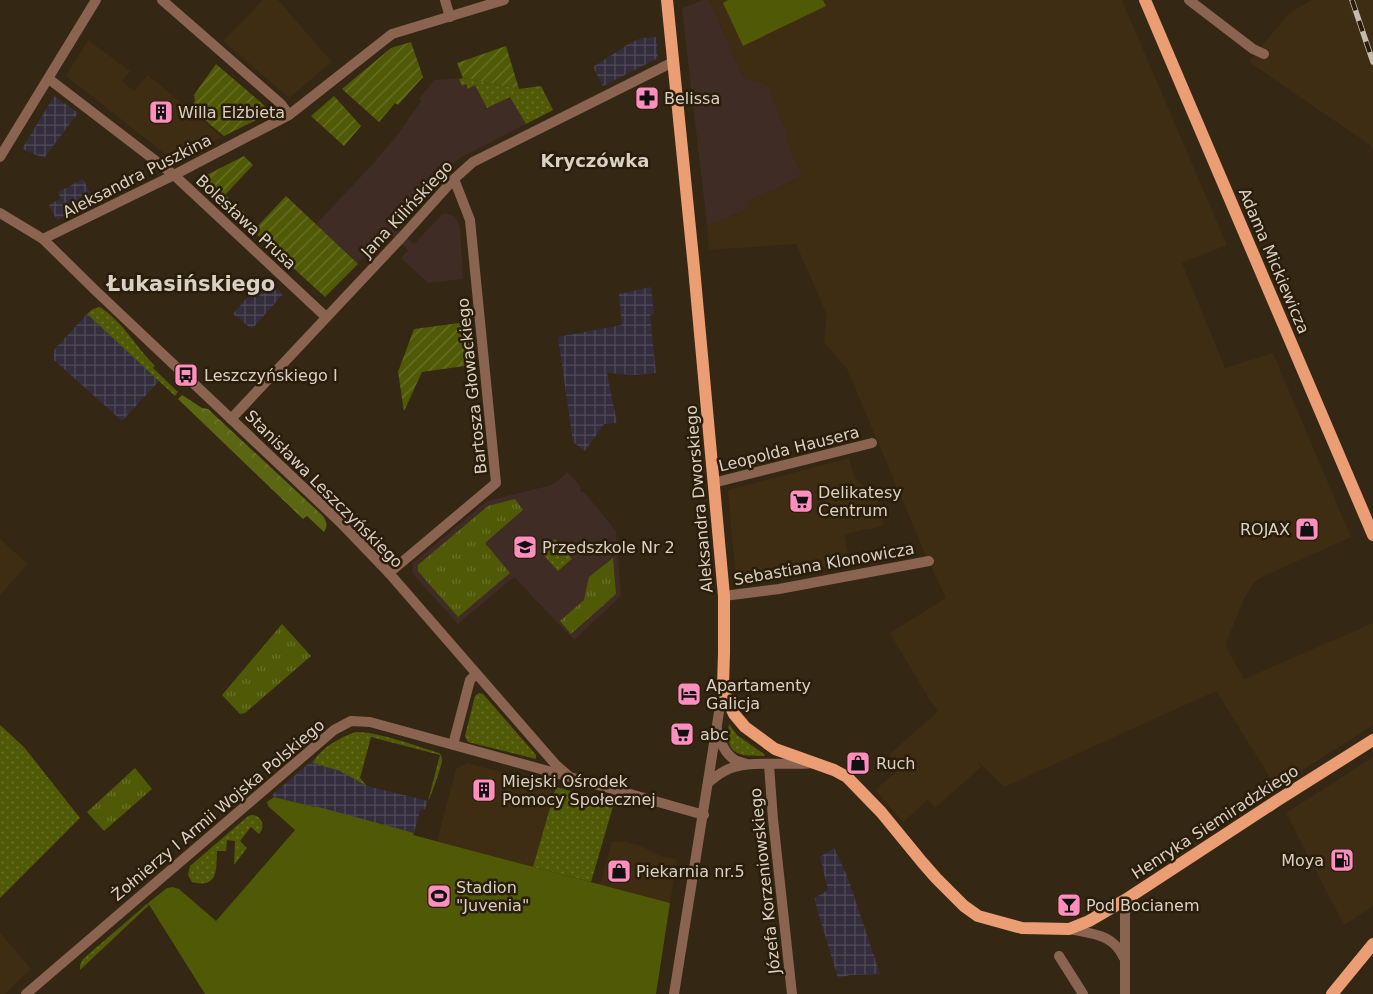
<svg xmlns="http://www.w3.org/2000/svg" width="1373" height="994" font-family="'DejaVu Sans',sans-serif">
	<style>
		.built { fill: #3e2d13 }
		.industrial { fill: url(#industrial-grid) }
		.education { fill: #3f2c25 }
		.grass { fill: url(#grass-dots) }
		.forest { fill: url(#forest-crowns) }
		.park { fill: url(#park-tufts) }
		.garden { fill: url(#garden-furrows) }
		.pitch { fill: #505a06 }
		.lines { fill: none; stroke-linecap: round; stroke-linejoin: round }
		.minor { stroke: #8a6450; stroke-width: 10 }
		.tertiary { stroke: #8a6450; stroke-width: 10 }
		.primary { stroke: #eb9d73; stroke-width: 12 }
		.rail-casing { stroke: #c4bbae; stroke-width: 5.5 }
		.rail { stroke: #2a1d0a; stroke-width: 4; stroke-dasharray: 11; stroke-linecap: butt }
		.labels { text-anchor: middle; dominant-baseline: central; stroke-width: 5; stroke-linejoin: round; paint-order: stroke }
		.poi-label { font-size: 16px; fill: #d9d1c5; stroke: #2a1d0a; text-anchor: start }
		.street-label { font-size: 16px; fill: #d9d1c5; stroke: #2a1d0a }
		.neighbourhood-label { font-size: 18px; font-weight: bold; fill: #d9d1c5; stroke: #2a1d0a }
		.district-label { font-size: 21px; font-weight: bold; fill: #d9d1c5; stroke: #2a1d0a }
	</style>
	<defs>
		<pattern id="industrial-grid" width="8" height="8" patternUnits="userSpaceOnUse" patternTransform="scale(1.25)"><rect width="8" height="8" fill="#342d3d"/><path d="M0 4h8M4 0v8" fill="none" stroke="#514a58"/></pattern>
		<pattern id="grass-dots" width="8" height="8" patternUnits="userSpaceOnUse" patternTransform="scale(1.25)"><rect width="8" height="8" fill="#505a06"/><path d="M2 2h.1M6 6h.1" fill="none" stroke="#697129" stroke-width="1.8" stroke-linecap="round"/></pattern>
		<pattern id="forest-crowns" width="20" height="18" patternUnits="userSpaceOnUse" patternTransform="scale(1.25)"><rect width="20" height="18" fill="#5b6613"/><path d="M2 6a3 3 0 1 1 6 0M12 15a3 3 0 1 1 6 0" fill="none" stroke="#727b34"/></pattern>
		<pattern id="park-tufts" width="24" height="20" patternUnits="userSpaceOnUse" patternTransform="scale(1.25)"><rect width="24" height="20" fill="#505a06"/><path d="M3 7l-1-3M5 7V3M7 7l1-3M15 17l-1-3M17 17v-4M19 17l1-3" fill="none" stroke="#697129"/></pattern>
		<pattern id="garden-furrows" width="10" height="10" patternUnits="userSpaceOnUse" patternTransform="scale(1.25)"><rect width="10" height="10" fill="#505a06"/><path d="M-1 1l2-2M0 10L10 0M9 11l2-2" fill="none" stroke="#697129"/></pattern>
	</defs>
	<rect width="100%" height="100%" fill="#342714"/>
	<path class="built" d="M 263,0 L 278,0 L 332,62 L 289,98 L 223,41 Z
		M 709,0 L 1122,0 L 1227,245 L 1182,263 L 1225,368 L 1273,353 L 1351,537 L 1260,578 L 1253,584 L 1244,599 L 1226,643 L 1228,651 L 1244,679 L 1373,623 L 1373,725 L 1276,787 L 1216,691 L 1004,787 L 977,761 L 981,767 L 935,808 L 928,800 L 903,822 L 875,790 L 901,768 L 889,755 L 938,711 L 932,704 L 890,633 L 946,598 L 925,554 L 847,369 L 824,343 L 827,315 L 796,244 L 709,250 L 707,226 L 750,208 L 748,202 L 802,176 L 787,141 L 788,135 L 767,84 L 744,78 Z
		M 1312,0 L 1373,0 L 1373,152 L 1370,145 L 1249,62 L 1289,13 Z
		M 88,40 L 130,71 L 122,81 L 134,91 L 148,75 L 222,137 L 174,161 L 66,76 Z
		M 849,458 L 854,476 L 861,484 L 877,498 L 884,525 L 867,530 L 865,529 L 844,535 L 850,563 L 736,584 L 728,490 Z
		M 0,539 L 28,564 L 0,595 Z
		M 1373,757 L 1373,906 L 1344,925 L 1286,813 Z
		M 467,763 L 556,787 L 533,867 L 437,841 L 456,769 Z
		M 612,841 L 618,842 L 623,841 L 641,846 L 661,856 L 677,859 L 670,903 L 600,885 Z
		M 0,933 L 31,969 L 5,994 L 0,994 Z"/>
	<path class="industrial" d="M 656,37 L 658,58 L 603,86 L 593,67 L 630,43 L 642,38 Z
		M 54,96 L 78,113 L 44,158 L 22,149 Z
		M 83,179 L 94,201 L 57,220 L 49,205 L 61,198 L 58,192 Z
		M 264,278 L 283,294 L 252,329 L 233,314 Z
		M 651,287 L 654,314 L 650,315 L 656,373 L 635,375 L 607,373 L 617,423 L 604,424 L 585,451 L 573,442 L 558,337 L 622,325 L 619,294 Z
		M 87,314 L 159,381 L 122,421 L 54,360 L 54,350 Z
		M 315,758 L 313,763 L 340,771 L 367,786 L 428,801 L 425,809 L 420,811 L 414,833 L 274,797 L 272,795 Z
		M 834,848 L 848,878 L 880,974 L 850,975 L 838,978 L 817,909 L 815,898 L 828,890 L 820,857 Z"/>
	<path class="education" d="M 704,0 L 709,0 L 744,78 L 767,84 L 788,135 L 787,141 L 802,176 L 748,202 L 750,208 L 707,226 L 682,8 Z
		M 463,78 L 519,89 L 541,86 L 553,110 L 460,158 L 445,171 L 432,186 L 394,226 L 414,244 L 441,215 L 446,213 L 454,216 L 458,221 L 460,228 L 463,279 L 428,283 L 401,258 L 408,250 L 388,232 L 325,297 L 283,259 L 369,168 L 396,137 L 421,101 L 419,99 L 434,80 Z
		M 568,472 L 580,486 L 581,492 L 584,492 L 616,531 L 621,596 L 574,640 L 514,577 L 458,624 L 412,573 L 413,563 L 487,501 L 552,485 Z"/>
	<path class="grass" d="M 463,78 L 519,89 L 541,86 L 553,110 L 526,124 L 510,97 L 487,108 L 475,85 L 468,89 L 466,84 L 462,86 L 459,79 Z
		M 100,307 C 123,322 136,347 155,366 L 153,368 L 178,392 L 175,396 L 87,314 L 93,309 Z
		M 555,539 L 572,559 L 558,571 L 540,551 Z
		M 479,693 L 483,694 L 536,755 L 536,759 L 468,742 L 465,736 L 475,696 Z
		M 729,724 L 737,735 L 764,754 L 765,756 C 738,756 725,756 729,724 Z
		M 0,725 L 24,747 L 80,818 L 0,898 Z
		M 356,732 C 379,732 416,746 439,753 C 441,755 442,756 442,760 C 442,765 431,797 428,801 L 440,755 L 371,737 L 360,778 L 367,786 L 340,771 L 313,763 C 319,749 342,736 356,732 Z
		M 556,787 L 614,803 L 591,882 L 533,867 Z
		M 251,815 C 262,815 266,827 259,834 L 251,827 L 240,841 L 247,848 L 234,865 L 235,841 L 227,840 L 226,851 L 217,851 C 216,869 219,889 192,882 L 188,875 L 190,866 L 247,817 Z
		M 148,903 L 149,905 L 80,970 L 80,965 L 83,959 Z"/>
	<path class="forest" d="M 182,395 L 202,408 L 208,409 L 322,515 C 327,521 328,526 324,532 L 307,516 L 303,519 L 178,399 Z"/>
	<path class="park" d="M 515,499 L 523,510 L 485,543 L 510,573 L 458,617 L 418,571 L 418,565 L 488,506 Z
		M 613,558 L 616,594 L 571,634 L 560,621 L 584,600 L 589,577 Z
		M 282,624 L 311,656 L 245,713 L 240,714 L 222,695 Z
		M 135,768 L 152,789 L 104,831 L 87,812 Z"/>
	<path class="garden" d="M 411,42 L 423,77 L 398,105 L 395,103 L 379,122 L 342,89 L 391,48 Z
		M 506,46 L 519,89 L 463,78 L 457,63 Z
		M 216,64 L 272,112 L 224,136 L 188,106 L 192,105 L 195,101 L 194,95 Z
		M 334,96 L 361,126 L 344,146 L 311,116 Z
		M 244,156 L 253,165 L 225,195 L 247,215 L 242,221 L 197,180 Z
		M 286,196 L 358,264 L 325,297 L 253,231 Z
		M 467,322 L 472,365 L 422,372 L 404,411 L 398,372 L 414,329 Z"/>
	<path class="pitch" d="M 728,0 L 823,0 L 826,6 L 743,46 L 723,3 Z
		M 274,797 L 314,807 L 315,806 L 414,833 L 413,835 L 670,903 L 656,994 L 205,994 L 148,903 L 167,888 L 173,887 L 179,889 L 216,921 L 295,830 L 268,806 L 267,802 Z"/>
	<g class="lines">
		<path class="minor" d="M 162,0 L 281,104 L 289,115
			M 445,0 L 450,17
			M 1189,0 L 1253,49 L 1264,54
			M 49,79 L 174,175 L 326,317
			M 0,157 L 96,0
			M 43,239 L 174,175 L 289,115 L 392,34 L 504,0
			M 231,419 L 401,238 L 454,179 L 473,162 L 673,62
			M 713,483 L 872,443
			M 389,573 L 496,483 L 470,220 L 454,179
			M 724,596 L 779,589 L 929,561
			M 453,745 L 470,680 L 476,674
			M 769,765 L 773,819 L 792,994
			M 1059,956 L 1083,994
			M 26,994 L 334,730 L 351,721 L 370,722 L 570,777"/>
		<path class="tertiary" d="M 0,213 L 43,239 L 97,292 L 340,522 L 389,573 L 556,765 L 570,777 L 704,815
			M 717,729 C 719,740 725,754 735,760 C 738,762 743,763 747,764
			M 708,783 C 715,777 722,771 731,768 C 754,760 786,766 812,763
			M 1069,929 C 1093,934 1113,934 1124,958
			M 674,994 L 723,687
			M 1125,994 L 1125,900"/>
		<path class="primary" d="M 667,0 L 694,268 L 724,596 L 724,653 L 723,686 L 726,697 L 734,714 L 745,727 L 775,749 L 834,770 L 847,777 L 881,812 L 922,862 L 936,878 L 964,906 L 978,916 L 1022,928 L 1069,929 L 1089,921 L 1125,900 L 1278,800 L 1373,740
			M 1145,0 L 1373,535
			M 1332,994 L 1373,944"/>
		<g class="rail-casing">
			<path id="rail" d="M 1352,0 L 1373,62"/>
		</g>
		<use href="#rail" class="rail"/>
	</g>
	<defs>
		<g id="pharmacy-square" transform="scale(1.25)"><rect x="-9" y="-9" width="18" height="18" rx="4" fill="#fd8ebe" stroke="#2a1d0a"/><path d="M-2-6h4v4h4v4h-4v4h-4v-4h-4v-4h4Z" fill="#111"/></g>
		<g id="building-square" transform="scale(1.25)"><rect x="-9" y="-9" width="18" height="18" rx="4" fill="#fd8ebe" stroke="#2a1d0a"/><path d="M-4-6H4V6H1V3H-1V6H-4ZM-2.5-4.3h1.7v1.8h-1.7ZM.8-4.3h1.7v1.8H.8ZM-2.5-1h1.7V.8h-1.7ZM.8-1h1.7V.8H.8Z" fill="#111"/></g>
		<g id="bus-square" transform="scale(1.25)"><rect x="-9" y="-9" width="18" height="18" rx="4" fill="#fd8ebe" stroke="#2a1d0a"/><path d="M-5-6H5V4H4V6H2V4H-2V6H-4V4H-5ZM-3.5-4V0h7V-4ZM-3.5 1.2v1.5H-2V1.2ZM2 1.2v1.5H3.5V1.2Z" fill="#111"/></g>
		<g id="supermarket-square" transform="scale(1.25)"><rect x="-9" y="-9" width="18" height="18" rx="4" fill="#fd8ebe" stroke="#2a1d0a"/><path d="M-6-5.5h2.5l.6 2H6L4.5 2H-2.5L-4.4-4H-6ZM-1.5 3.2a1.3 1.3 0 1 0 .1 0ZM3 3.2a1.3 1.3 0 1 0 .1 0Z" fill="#111"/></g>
		<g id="shop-square" transform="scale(1.25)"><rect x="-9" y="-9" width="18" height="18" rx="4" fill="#fd8ebe" stroke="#2a1d0a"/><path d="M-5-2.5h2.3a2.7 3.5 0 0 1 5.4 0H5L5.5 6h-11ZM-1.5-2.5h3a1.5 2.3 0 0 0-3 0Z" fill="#111"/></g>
		<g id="school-square" transform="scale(1.25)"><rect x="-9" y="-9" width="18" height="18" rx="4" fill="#fd8ebe" stroke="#2a1d0a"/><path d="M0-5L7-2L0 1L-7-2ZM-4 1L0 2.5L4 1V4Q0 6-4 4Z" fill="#111"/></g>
		<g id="hotel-square" transform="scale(1.25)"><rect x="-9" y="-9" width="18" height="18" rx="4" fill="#fd8ebe" stroke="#2a1d0a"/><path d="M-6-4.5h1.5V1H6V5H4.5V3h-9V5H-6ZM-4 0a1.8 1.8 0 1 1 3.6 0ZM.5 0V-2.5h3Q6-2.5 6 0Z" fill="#111"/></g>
		<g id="fuel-square" transform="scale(1.25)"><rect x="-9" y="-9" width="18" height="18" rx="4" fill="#fd8ebe" stroke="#2a1d0a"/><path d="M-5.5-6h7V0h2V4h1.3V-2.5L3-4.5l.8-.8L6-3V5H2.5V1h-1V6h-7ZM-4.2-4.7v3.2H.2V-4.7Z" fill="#111"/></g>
		<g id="stadium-square" transform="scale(1.25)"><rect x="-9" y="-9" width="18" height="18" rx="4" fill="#fd8ebe" stroke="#2a1d0a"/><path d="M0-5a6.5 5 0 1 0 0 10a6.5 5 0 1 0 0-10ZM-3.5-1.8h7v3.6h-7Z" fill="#111"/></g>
		<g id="bar-square" transform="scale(1.25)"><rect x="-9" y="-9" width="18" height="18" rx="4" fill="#fd8ebe" stroke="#2a1d0a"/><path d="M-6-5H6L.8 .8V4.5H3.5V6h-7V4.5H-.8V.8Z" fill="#111"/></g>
	</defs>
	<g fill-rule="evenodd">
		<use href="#pharmacy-square" x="647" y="98"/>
		<use href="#building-square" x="161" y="112"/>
		<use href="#bus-square" x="186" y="375"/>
		<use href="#supermarket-square" x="801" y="501"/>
		<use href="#shop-square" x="1307" y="529"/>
		<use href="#school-square" x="525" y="547"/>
		<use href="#hotel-square" x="689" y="694"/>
		<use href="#supermarket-square" x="682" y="734"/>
		<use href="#shop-square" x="858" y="763"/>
		<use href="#building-square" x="484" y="790"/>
		<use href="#fuel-square" x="1342" y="860"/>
		<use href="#shop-square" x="619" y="871"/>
		<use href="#stadium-square" x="439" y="896"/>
		<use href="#bar-square" x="1069" y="905"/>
	</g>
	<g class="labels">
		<g class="poi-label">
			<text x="664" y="98">Belissa</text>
			<text x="178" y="112">Willa Elżbieta</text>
			<text x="204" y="375">Leszczyńskiego I</text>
			<text x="818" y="492">Delikatesy<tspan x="818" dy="18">Centrum</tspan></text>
			<text x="1290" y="529" text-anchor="end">ROJAX</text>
			<text x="542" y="547">Przedszkole Nr 2</text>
			<text x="706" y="685">Apartamenty<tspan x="706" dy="18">Galicja</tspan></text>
			<text x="700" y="734">abc</text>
			<text x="876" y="763">Ruch</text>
			<text x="502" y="781">Miejski Ośrodek<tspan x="502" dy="18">Pomocy Społecznej</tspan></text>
			<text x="1324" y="860" text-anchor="end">Moya</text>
			<text x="636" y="871">Piekarnia nr.5</text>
			<text x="456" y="887">Stadion<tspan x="456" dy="18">"Juvenia"</tspan></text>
			<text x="1086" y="905">Pod Bocianem</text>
		</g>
		<g class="street-label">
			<text transform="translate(137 176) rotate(-27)">Aleksandra Puszkina</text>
			<text transform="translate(407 209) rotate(-47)">Jana Kilińskiego</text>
			<text transform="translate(246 222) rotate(43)">Bolesława Prusa</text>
			<text transform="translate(1274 261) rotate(67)">Adama Mickiewicza</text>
			<text transform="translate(472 386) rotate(-96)">Bartosza Głowackiego</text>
			<text transform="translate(789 449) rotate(-14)">Leopolda Hausera</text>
			<text transform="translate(324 489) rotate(45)">Stanisława Leszczyńskiego</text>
			<text transform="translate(699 499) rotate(-95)">Aleksandra Dworskiego</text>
			<text transform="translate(824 564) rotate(-10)">Sebastiana Klonowicza</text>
			<text transform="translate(218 810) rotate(-40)">Żołnierzy I Armii Wojska Polskiego</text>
			<text transform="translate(1215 822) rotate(-33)">Henryka Siemiradzkiego</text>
			<text transform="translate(765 881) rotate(-96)">Józefa Korzeniowskiego</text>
		</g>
		<g class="neighbourhood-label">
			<text x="595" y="160">Kryczówka</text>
		</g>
		<g class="district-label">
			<text x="191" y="284">Łukasińskiego</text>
		</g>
	</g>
</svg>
